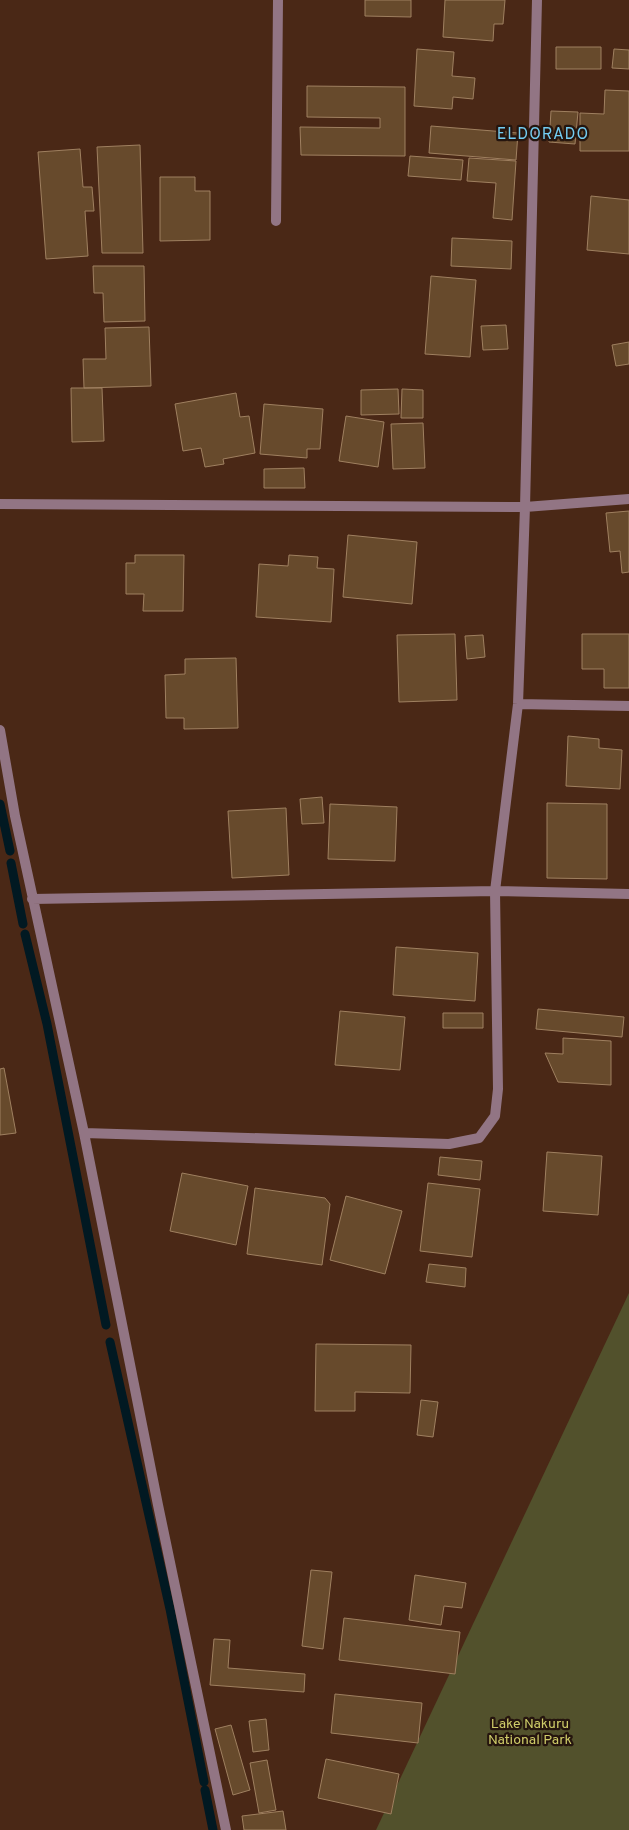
<svg xmlns="http://www.w3.org/2000/svg" width="629" height="1830" font-family="Overpass,sans-serif">
	<style>
		.green { fill: #52512c }
		.lines { fill: none; stroke-linecap: round; stroke-linejoin: round }
		.stream { stroke: #011922; stroke-width: 9 }
		.building { fill: #674a2c; stroke: #9f8060 }
		.lane { stroke: #927584; stroke-width: 10 }
		.street { stroke: #927584; stroke-width: 10 }
		.labels { text-anchor: middle; dominant-baseline: central; stroke-width: 4.5; stroke-linejoin: round; paint-order: stroke }
		.park-label { font-size: 14px; fill: #cfcc69; stroke: #25150e }
		.quarter-label { font-size: 16px; letter-spacing: 1px; fill: #73ccf1; stroke: #25150e }
	</style>
	<rect width="100%" height="100%" fill="#4a2816"/>
	<path class="green" d="M 629,1293 L 629,1830 L 376,1830 Z"/>
	<g class="lines">
		<path class="stream" d="M 0,804 L 10,851
			M 11,863 L 23,924
			M 25,934 L 47,1024 L 106,1325
			M 110,1342 L 170,1609 L 204,1782
			M 205,1790 L 213,1830"/>
	</g>
	<path class="building" d="M 365,0 L 411,0 L 411,17 L 365,16 Z
		M 445,0 L 505,0 L 503,24 L 494,24 L 493,41 L 443,37 Z
		M 556,47 L 601,47 L 601,69 L 556,69 Z
		M 417,49 L 454,52 L 452,76 L 475,78 L 473,99 L 453,97 L 452,109 L 414,106 Z
		M 614,49 L 629,50 L 629,69 L 612,68 Z
		M 307,86 L 405,87 L 405,156 L 301,155 L 300,127 L 380,128 L 380,118 L 307,117 Z
		M 605,90 L 629,91 L 629,151 L 580,151 L 580,113 L 604,114 Z
		M 551,111 L 578,112 L 575,144 L 549,142 Z
		M 431,126 L 518,133 L 516,160 L 429,153 Z
		M 140,145 L 143,253 L 102,253 L 97,147 Z
		M 80,149 L 83,187 L 92,187 L 94,211 L 85,211 L 88,256 L 46,259 L 38,152 Z
		M 410,156 L 463,160 L 461,180 L 408,176 Z
		M 469,158 L 516,161 L 512,220 L 493,218 L 496,183 L 467,181 Z
		M 160,177 L 195,177 L 195,191 L 210,191 L 210,240 L 160,241 Z
		M 591,196 L 629,200 L 629,254 L 587,250 Z
		M 452,238 L 512,241 L 511,269 L 451,266 Z
		M 93,266 L 144,266 L 145,321 L 104,322 L 103,293 L 94,293 Z
		M 431,276 L 476,280 L 470,357 L 425,354 Z
		M 506,325 L 508,349 L 483,350 L 481,326 Z
		M 149,327 L 151,386 L 84,388 L 83,359 L 106,359 L 105,328 Z
		M 629,342 L 629,364 L 616,366 L 612,345 Z
		M 71,388 L 102,388 L 104,441 L 72,442 Z
		M 398,389 L 399,414 L 361,415 L 361,390 Z
		M 402,389 L 423,390 L 423,418 L 401,418 Z
		M 236,393 L 240,417 L 249,416 L 255,453 L 223,459 L 224,464 L 205,467 L 201,448 L 183,451 L 175,404 Z
		M 264,404 L 323,409 L 320,449 L 307,449 L 307,458 L 260,454 Z
		M 346,416 L 384,422 L 378,467 L 339,461 Z
		M 423,423 L 425,468 L 393,469 L 391,424 Z
		M 304,468 L 305,488 L 264,488 L 264,469 Z
		M 629,511 L 629,572 L 622,573 L 620,551 L 610,552 L 606,513 Z
		M 348,535 L 417,542 L 412,604 L 343,597 Z
		M 135,555 L 184,555 L 183,611 L 143,611 L 144,594 L 126,594 L 126,563 L 135,563 Z
		M 289,555 L 318,557 L 317,568 L 334,569 L 331,622 L 256,617 L 259,564 L 288,566 Z
		M 455,634 L 457,700 L 399,702 L 397,635 Z
		M 582,634 L 629,634 L 629,688 L 604,688 L 604,669 L 582,669 Z
		M 483,635 L 485,657 L 467,659 L 465,636 Z
		M 236,658 L 238,728 L 184,729 L 184,718 L 166,718 L 165,675 L 185,674 L 185,659 Z
		M 568,736 L 599,739 L 599,748 L 622,750 L 620,789 L 566,786 Z
		M 322,797 L 324,823 L 302,824 L 300,799 Z
		M 547,803 L 607,804 L 607,879 L 547,878 Z
		M 330,804 L 397,807 L 395,861 L 328,859 Z
		M 286,808 L 289,875 L 232,878 L 228,811 Z
		M 396,947 L 478,953 L 475,1001 L 393,995 Z
		M 538,1009 L 624,1017 L 622,1037 L 536,1029 Z
		M 340,1011 L 405,1017 L 400,1070 L 335,1065 Z
		M 443,1013 L 483,1013 L 483,1028 L 443,1028 Z
		M 563,1038 L 611,1041 L 611,1085 L 558,1082 L 545,1053 L 563,1054 Z
		M 4,1068 L 16,1133 L 0,1135 L 0,1069 Z
		M 547,1152 L 602,1156 L 598,1215 L 543,1211 Z
		M 440,1157 L 482,1161 L 480,1180 L 438,1175 Z
		M 182,1173 L 248,1186 L 236,1245 L 170,1231 Z
		M 428,1183 L 480,1189 L 472,1257 L 420,1251 Z
		M 255,1188 L 325,1198 L 330,1204 L 322,1265 L 247,1254 Z
		M 346,1196 L 402,1211 L 385,1274 L 330,1260 Z
		M 429,1264 L 466,1268 L 465,1287 L 426,1282 Z
		M 316,1344 L 411,1345 L 410,1393 L 355,1392 L 355,1411 L 315,1411 Z
		M 421,1400 L 438,1402 L 433,1437 L 417,1435 Z
		M 311,1570 L 332,1572 L 323,1649 L 302,1646 Z
		M 415,1575 L 466,1583 L 462,1608 L 444,1606 L 441,1625 L 409,1620 Z
		M 344,1618 L 460,1632 L 455,1674 L 339,1660 Z
		M 214,1639 L 230,1640 L 228,1668 L 305,1674 L 304,1692 L 210,1685 Z
		M 335,1694 L 422,1703 L 418,1743 L 331,1733 Z
		M 266,1719 L 269,1750 L 253,1752 L 249,1721 Z
		M 231,1725 L 250,1790 L 233,1795 L 215,1729 Z
		M 326,1759 L 399,1774 L 391,1814 L 318,1798 Z
		M 267,1760 L 276,1810 L 259,1813 L 250,1763 Z
		M 283,1811 L 286,1830 L 244,1830 L 242,1816 Z"/>
	<g class="lines">
		<path class="lane" d="M 276,221 L 278,0"/>
		<path class="street" d="M 0,504 L 525,507 L 629,499
			M 518,704 L 629,706
			M 0,730 L 15,816 L 84,1133 L 158,1505 L 226,1830
			M 32,899 L 495,891 L 629,894
			M 84,1133 L 449,1144 L 479,1138 L 495,1116 L 498,1089 L 495,891 L 518,704 L 525,507 L 537,0"/>
	</g>
	<g class="labels">
		<g class="park-label">
			<text x="530" y="1724">Lake Nakuru<tspan x="530" dy="16">National Park</tspan></text>
		</g>
		<g class="quarter-label">
			<text x="543" y="135">ELDORADO</text>
		</g>
	</g>
</svg>
